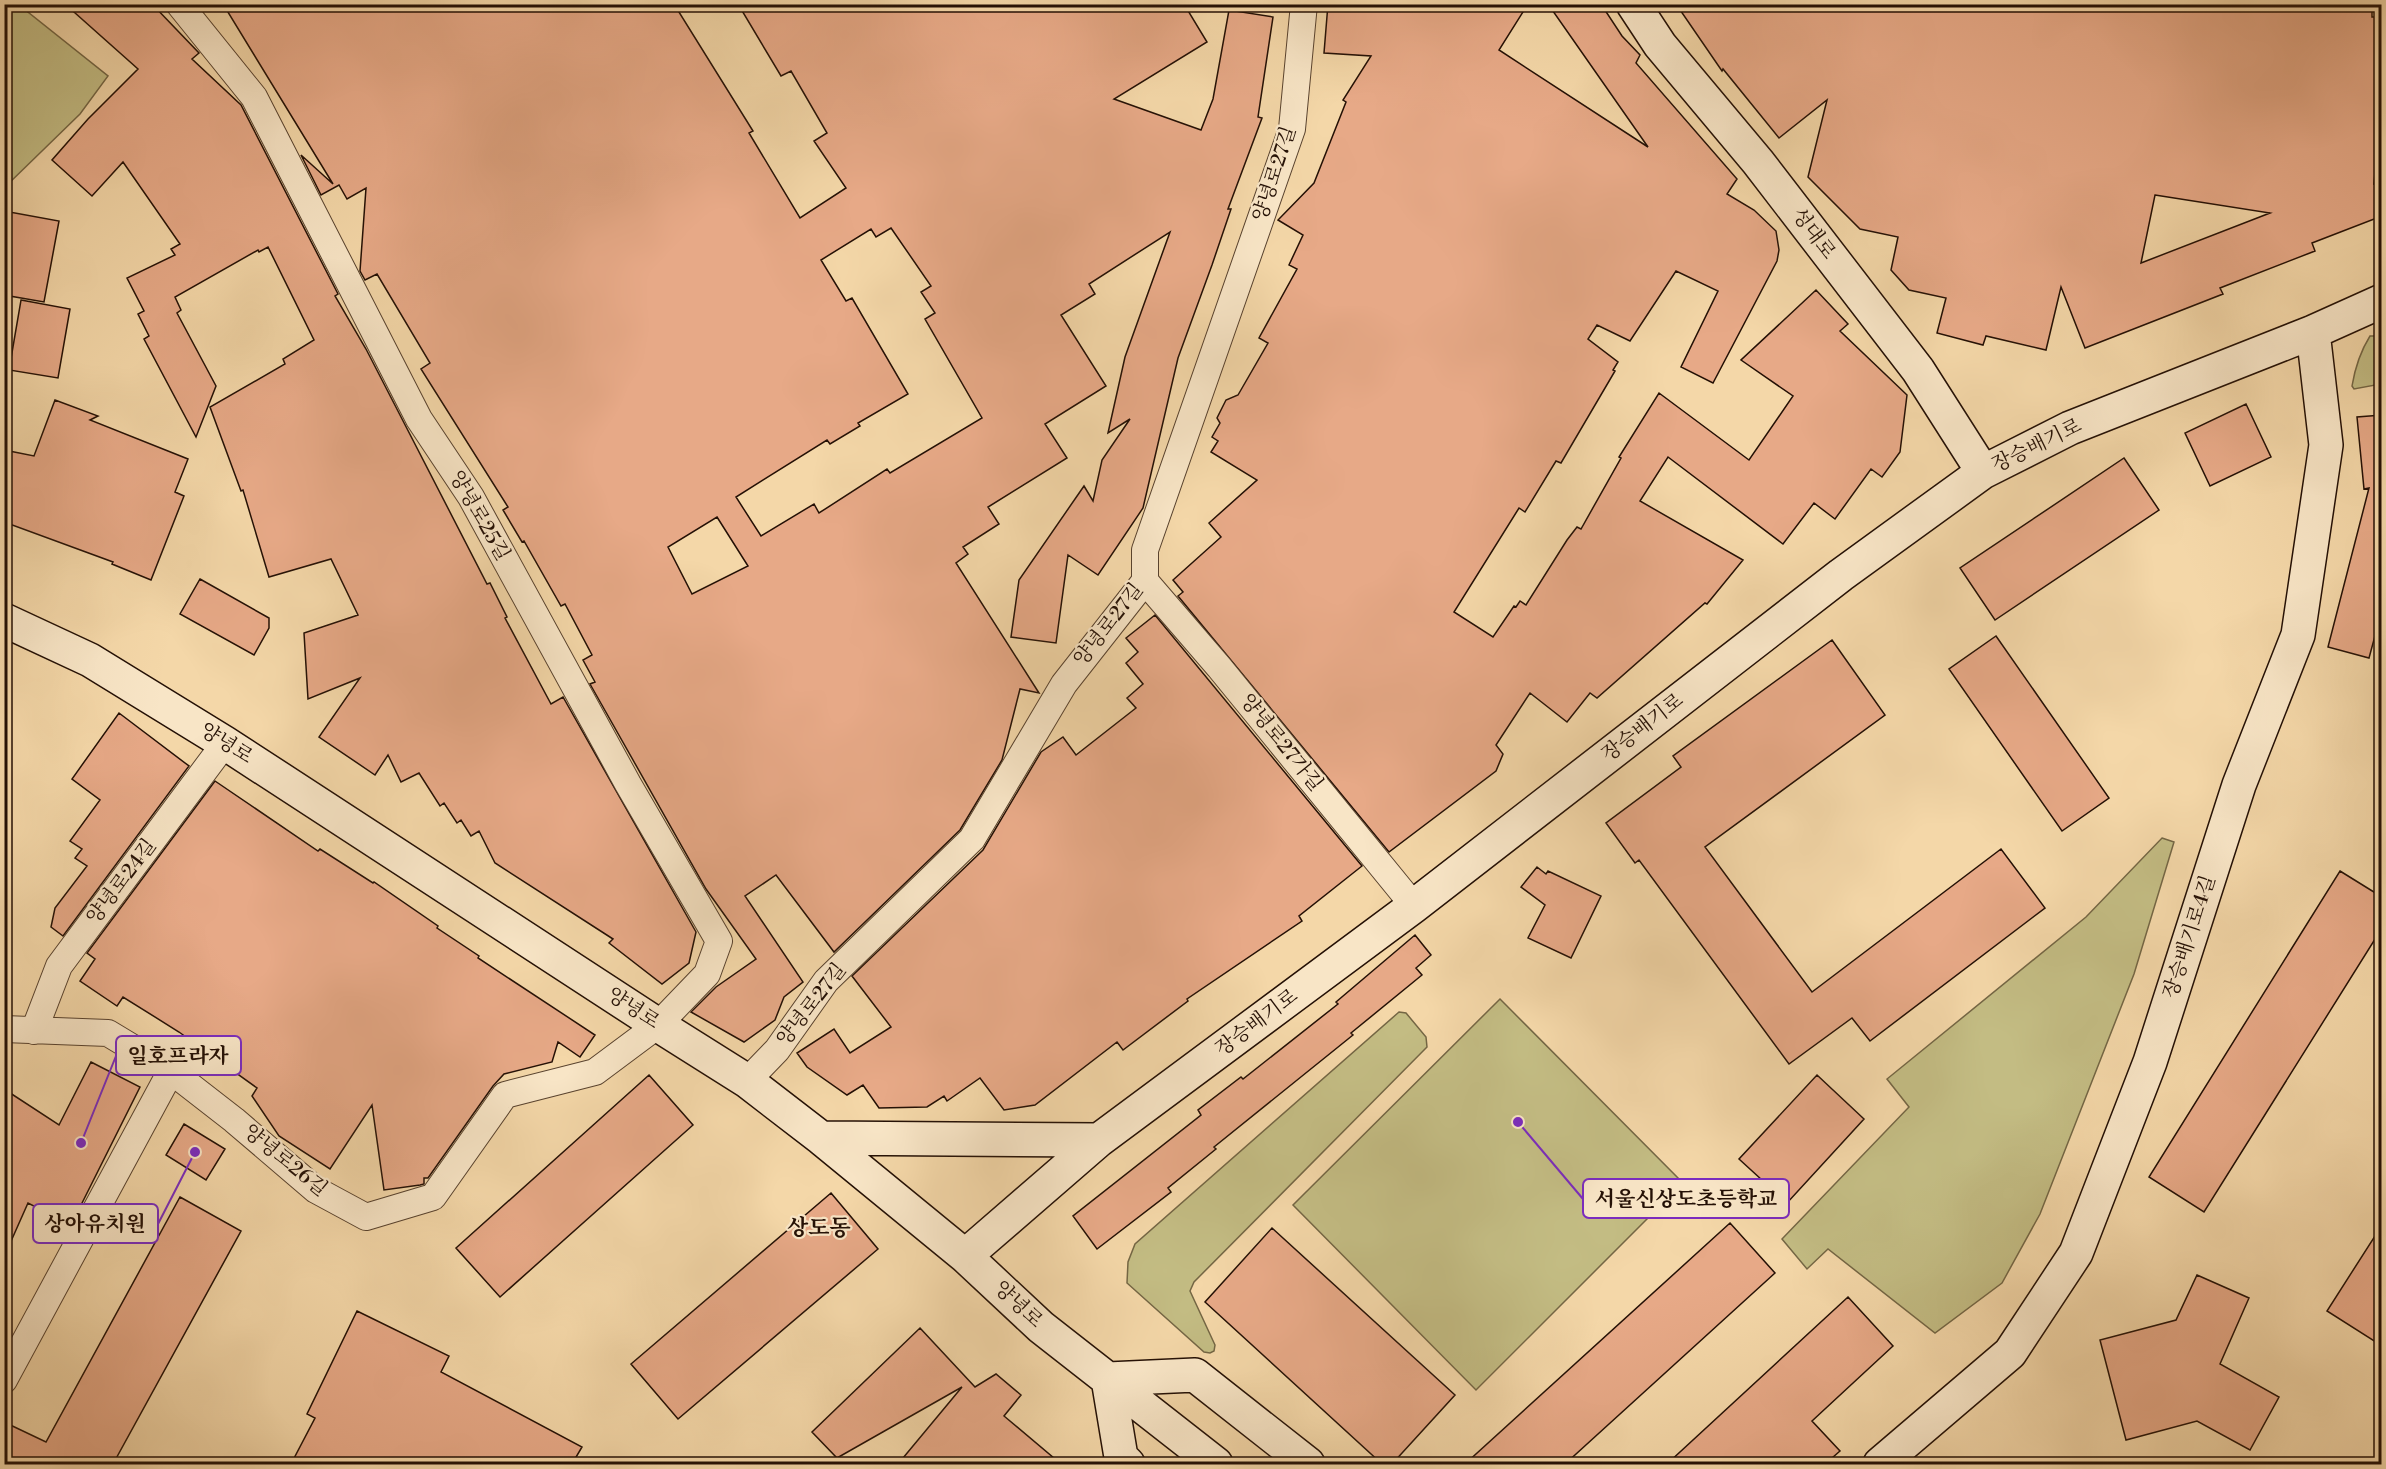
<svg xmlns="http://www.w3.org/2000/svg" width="2386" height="1469" font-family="'Libre Bodoni','Noto Serif KR',serif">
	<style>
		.green { fill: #c3bc83; stroke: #746644; stroke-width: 1.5 }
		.building { fill: #e7a987; stroke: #241005; stroke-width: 1.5; fill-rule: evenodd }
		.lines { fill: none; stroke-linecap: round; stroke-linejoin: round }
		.street-casing { stroke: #58422e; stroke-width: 28 }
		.secondary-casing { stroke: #241005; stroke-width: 36 }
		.street { stroke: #f8e5c6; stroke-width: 26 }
		.secondary { stroke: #f8e5c6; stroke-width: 33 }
		.labels { text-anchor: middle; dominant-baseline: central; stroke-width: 4.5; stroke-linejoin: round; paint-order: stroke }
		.street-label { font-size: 20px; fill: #241005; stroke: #f8e5c6 }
		.quarter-label { font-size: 22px; font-weight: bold; fill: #241005; stroke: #f8e5c6 }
		.leader { fill: none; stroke: #7b2cbf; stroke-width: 2 }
		.callout-dot { fill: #7b2cbf; stroke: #f8e5c6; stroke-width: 2 }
		.callout { fill: #f8e5c6; stroke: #7b2cbf; stroke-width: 2 }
		.callout-label { font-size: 21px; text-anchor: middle; font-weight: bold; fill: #241005 }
	</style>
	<rect width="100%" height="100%" fill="#f4d7a8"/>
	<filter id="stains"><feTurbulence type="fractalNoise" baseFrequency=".00333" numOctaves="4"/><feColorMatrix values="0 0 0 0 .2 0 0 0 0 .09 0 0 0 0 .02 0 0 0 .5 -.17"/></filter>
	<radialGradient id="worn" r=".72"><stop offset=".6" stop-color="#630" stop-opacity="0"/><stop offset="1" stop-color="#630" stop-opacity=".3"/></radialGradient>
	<path class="green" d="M 5,4 L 19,5 L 108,76 L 80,114 L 5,187 Z
		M 2370,336 L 2375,336 L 2381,349 L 2381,384 L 2354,389 L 2352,386 C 2355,368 2360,352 2370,336 Z
		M 2162,838 L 2174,842 L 2134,974 L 2040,1214 L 2002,1283 L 1935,1333 L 1828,1249 L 1807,1269 L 1782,1239 L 1909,1107 L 1887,1079 L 2086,917 Z
		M 1500,999 L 1683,1183 L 1476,1390 L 1293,1205 Z
		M 1399,1012 L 1406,1013 L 1426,1037 L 1427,1047 L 1194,1282 L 1190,1291 L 1215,1345 L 1214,1351 L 1210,1353 L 1204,1352 L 1127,1283 L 1128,1262 L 1135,1244 Z"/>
	<path class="building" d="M 65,4 L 152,4 L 199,53 L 192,59 L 241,105 L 338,294 L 335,296 L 366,349 L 487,584 L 490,583 L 507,617 L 505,618 L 551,704 L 563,697 L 696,932 L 689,963 L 662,984 L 609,943 L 613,939 L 495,863 L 479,831 L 471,836 L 461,820 L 457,823 L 444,803 L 440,806 L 419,773 L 401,782 L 388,755 L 375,775 L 319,737 L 360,678 L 308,699 L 304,633 L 358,615 L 331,559 L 269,577 L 243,490 L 241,491 L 210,407 L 285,364 L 283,359 L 314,340 L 268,247 L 259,252 L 258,250 L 175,297 L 181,310 L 177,313 L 216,386 L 196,437 L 144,339 L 149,336 L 138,314 L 144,311 L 127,278 L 175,255 L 171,249 L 180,244 L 123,162 L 92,196 L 52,160 L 88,119 L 138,69 Z
		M 223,4 L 674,4 L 753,131 L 749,133 L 800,218 L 846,188 L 814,141 L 827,133 L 791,71 L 781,76 L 738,4 L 1184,4 L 1207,42 L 1114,99 L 1201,130 L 1213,99 L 1229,10 L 1273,17 L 1258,117 L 1262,118 L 1228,209 L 1231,209 L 1212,265 L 1178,358 L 1143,508 L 1098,575 L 1068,555 L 1056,643 L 1011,637 L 1019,580 L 1084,486 L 1093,501 L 1102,460 L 1130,419 L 1108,433 L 1125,357 L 1170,232 L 1089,284 L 1095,294 L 1061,315 L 1106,386 L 1045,424 L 1067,458 L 988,507 L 999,524 L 963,547 L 968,554 L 956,563 L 1039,693 L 1020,689 L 1002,760 L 960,830 L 834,952 L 776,875 L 745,896 L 803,982 L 784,997 L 775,1020 L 744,1042 L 691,1012 L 716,987 L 756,959 L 706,889 L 590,684 L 595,682 L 583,660 L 592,655 L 565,604 L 561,606 L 524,541 L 522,542 L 503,510 L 508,507 L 421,369 L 430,363 L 377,274 L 365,280 L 360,271 L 366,188 L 347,199 L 339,185 L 321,195 L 301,155 L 333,184 ZM 891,228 L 931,286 L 921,292 L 935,313 L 925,319 L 982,418 L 890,473 L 887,469 L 819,513 L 814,504 L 761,536 L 736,497 L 827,440 L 830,444 L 860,426 L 858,423 L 908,394 L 852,298 L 846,301 L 821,260 L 871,229 L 876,237 ZM 717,517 L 748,566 L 692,594 L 668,547 Z
		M 1328,4 L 1528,4 L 1499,50 L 1648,147 L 1548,4 L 1601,4 L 1622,36 L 1640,55 L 1636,63 L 1737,179 L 1727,194 L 1754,210 L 1776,231 L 1779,250 L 1777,261 L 1713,383 L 1681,367 L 1718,291 L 1676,271 L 1630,341 L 1597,325 L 1588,339 L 1618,362 L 1613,370 L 1615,371 L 1561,463 L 1556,461 L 1525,512 L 1519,508 L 1454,612 L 1493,637 L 1514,606 L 1516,607 L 1520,601 L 1526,605 L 1567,540 L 1577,527 L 1581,529 L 1621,458 L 1619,457 L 1659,393 L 1749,460 L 1793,396 L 1741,360 L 1816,290 L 1848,324 L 1840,331 L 1907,395 L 1900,452 L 1882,477 L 1871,469 L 1835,519 L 1814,503 L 1783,544 L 1668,457 L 1640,501 L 1743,560 L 1707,604 L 1705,603 L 1597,698 L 1590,693 L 1567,722 L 1530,693 L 1496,745 L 1503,754 L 1496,771 L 1389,852 L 1178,596 L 1183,592 L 1173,580 L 1221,537 L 1209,523 L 1257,480 L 1211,452 L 1218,441 L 1212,437 L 1220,423 L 1217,418 L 1226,400 L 1238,395 L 1268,343 L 1259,338 L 1297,269 L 1289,265 L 1303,235 L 1278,220 L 1314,183 L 1346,102 L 1343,100 L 1371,56 L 1324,53 Z
		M 1676,4 L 2372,6 L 2372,17 L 2382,17 L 2382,93 L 2374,184 L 2382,181 L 2382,216 L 2312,243 L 2315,251 L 2220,288 L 2223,294 L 2085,348 L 2061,287 L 2046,350 L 1986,336 L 1983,345 L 1937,333 L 1946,298 L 1909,290 L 1891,270 L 1898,237 L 1860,229 L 1808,177 L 1827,100 L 1779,138 L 1723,69 L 1722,71 ZM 2155,195 L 2270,213 L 2141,263 Z
		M 4,211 L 59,221 L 44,302 L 4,295 Z
		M 21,300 L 70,309 L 58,378 L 9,370 Z
		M 55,400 L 98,416 L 90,420 L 188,459 L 175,492 L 184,496 L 151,580 L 112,564 L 113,562 L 4,522 L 4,450 L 34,456 Z
		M 2246,404 L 2271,457 L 2210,486 L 2185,433 Z
		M 2382,415 L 2382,610 L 2369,658 L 2328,647 L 2369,488 L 2364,489 L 2357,417 Z
		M 2124,458 L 2159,510 L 1995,620 L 1960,568 Z
		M 200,579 L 269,618 L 269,628 L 254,655 L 180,614 Z
		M 1155,615 L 1362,866 L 1299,916 L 1302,921 L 1187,999 L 1188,1001 L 1123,1050 L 1117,1042 L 1035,1105 L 1004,1110 L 980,1078 L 947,1101 L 944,1096 L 927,1107 L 879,1108 L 863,1085 L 847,1095 L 807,1067 L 797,1053 L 834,1029 L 850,1053 L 891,1027 L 852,976 L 983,850 L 1041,752 L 1063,737 L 1076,755 L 1136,708 L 1127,698 L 1143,684 L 1126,663 L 1138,652 L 1126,638 Z
		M 1996,636 L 2109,798 L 2062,831 L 1949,669 Z
		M 1832,640 L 1885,715 L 1705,847 L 1812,992 L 2001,849 L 2045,908 L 1870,1041 L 1852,1018 L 1789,1064 L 1639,860 L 1635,863 L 1606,823 L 1681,767 L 1673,756 Z
		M 119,713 L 189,766 L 63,936 L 51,927 L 55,908 L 87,866 L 75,858 L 82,849 L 70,841 L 100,800 L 72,779 Z
		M 215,781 L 318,851 L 320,849 L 373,883 L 374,882 L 438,926 L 437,928 L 479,956 L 478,958 L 595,1035 L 580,1057 L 558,1042 L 552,1062 L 504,1074 L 493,1086 L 428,1178 L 424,1178 L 424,1184 L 420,1185 L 384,1190 L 372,1105 L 330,1169 L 279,1136 L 252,1096 L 257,1088 L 179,1032 L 123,997 L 117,1006 L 80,981 L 95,959 L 87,953 Z
		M 1537,867 L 1546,874 L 1548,871 L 1601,896 L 1571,958 L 1528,938 L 1545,905 L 1521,887 Z
		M 2340,871 L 2382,897 L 2382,928 L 2204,1212 L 2149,1177 Z
		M 1415,935 L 1431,955 L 1416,968 L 1422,975 L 1351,1033 L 1353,1035 L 1214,1147 L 1216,1149 L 1168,1188 L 1171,1192 L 1097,1249 L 1073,1216 L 1201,1115 L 1198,1110 L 1241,1077 L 1243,1079 L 1338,1004 L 1336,1002 Z
		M 91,1062 L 140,1087 L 71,1225 L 28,1203 L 4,1257 L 4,1089 L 59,1125 Z
		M 649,1075 L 693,1125 L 500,1297 L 456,1248 Z
		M 1817,1075 L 1864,1119 L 1787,1203 L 1739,1159 Z
		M 184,1124 L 225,1149 L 206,1180 L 166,1155 Z
		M 831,1193 L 878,1249 L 678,1419 L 631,1364 Z
		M 180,1197 L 241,1231 L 113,1464 L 4,1464 L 4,1422 L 46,1442 Z
		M 1730,1223 L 1775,1273 L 1565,1464 L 1465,1464 Z
		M 2382,1225 L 2382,1346 L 2327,1311 Z
		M 1272,1228 L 1455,1395 L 1392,1464 L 1382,1464 L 1205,1302 Z
		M 2197,1275 L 2249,1298 L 2220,1364 L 2279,1397 L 2250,1450 L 2197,1421 L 2126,1440 L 2100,1340 L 2176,1320 Z
		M 1848,1297 L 1893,1346 L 1812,1421 L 1840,1451 L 1825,1464 L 1667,1464 Z
		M 357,1311 L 449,1356 L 441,1372 L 582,1447 L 572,1464 L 291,1464 L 315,1418 L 307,1414 Z
		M 920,1328 L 975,1387 L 996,1374 L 1021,1395 L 1004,1416 L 1061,1464 L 898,1464 L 962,1387 L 837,1458 L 812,1432 Z"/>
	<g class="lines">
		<g class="street-casing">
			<path id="street" d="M 1145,581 L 1219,667 L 1414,906
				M 4,1029 L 108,1033 L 171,1071 L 234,1120 L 316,1190 L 366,1217 L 433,1197 L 505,1095 L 595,1072 L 658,1025 L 707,974 L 719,941 L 628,784 L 471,497 L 419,419 L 254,97 L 179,4
				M 34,1031 L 59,966 L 225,743
				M 747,1081 L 777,1050 L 826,981 L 972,839 L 1064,684 L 1145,581 L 1145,550 L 1292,129 L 1304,4
				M 4,1380 L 171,1071"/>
		</g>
		<g class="secondary-casing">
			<path id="secondary" d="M 1633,4 L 1660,45 L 1758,162 L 1918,370 L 1983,472
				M 4,620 L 90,660 L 225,743 L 658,1025 L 747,1081 L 821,1138 L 965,1256 L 1041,1327 L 1216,1464
				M 821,1138 L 1099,1140
				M 965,1256 L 1099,1140 L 1414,906 L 1841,575 L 1983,472 L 2070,428 L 2313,332 L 2382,301
				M 1128,1464 L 1121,1457 L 1108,1379 L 1195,1375 L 1308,1464
				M 1880,1464 L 2010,1353 L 2076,1253 L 2150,1062 L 2239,785 L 2298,635 L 2326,445 L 2313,332"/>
		</g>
		<use href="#street" class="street"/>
		<use href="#secondary" class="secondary"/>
	</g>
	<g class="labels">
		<g class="street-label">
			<text transform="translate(1275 174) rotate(-72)">양녕로27길</text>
			<text transform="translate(1813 234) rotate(53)">성대로</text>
			<text transform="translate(2037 446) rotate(-26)">장승배기로</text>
			<text transform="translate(479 516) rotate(60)">양녕로25길</text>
			<text transform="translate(1109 625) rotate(-52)">양녕로27길</text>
			<text transform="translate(1643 728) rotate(-38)">장승배기로</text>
			<text transform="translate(1281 743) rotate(51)">양녕로27가길</text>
			<text transform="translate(226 744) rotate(32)">양녕로</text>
			<text transform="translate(122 882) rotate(-53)">양녕로24길</text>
			<text transform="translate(2190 937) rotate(-72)">장승배기로4길</text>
			<text transform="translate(812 1005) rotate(-52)">양녕로27길</text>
			<text transform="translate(633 1009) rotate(33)">양녕로</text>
			<text transform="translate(1257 1023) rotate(-37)">장승배기로</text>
			<text transform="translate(285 1161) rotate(39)">양녕로26길</text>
			<text transform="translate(1018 1305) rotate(43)">양녕로</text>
		</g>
		<g class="quarter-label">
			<text x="819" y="1228">상도동</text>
		</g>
	</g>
	<path class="leader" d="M81 1143L116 1056M1518 1122L1583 1199M195 1152L158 1224"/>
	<g class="callout-dot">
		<circle cx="81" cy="1143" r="6"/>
		<circle cx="1518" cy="1122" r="6"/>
		<circle cx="195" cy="1152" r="6"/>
	</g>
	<g class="callout">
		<rect x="116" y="1036" width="125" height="39" rx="6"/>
		<rect x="1583" y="1179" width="206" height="39" rx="6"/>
		<rect x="33" y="1204" width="125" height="39" rx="6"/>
	</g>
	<g class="callout-label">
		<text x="178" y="1063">일호프라자</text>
		<text x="1686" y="1206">서울신상도초등학교</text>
		<text x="95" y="1231">상아유치원</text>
	</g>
	<rect width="2386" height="1469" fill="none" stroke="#f4d7a8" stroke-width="24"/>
	<rect x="6" y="6" width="2374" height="1457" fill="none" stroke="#241005" stroke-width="3"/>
	<rect x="12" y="12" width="2362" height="1445" fill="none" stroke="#241005" stroke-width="1.5"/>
	<rect width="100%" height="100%" filter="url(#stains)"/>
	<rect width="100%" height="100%" fill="url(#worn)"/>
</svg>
